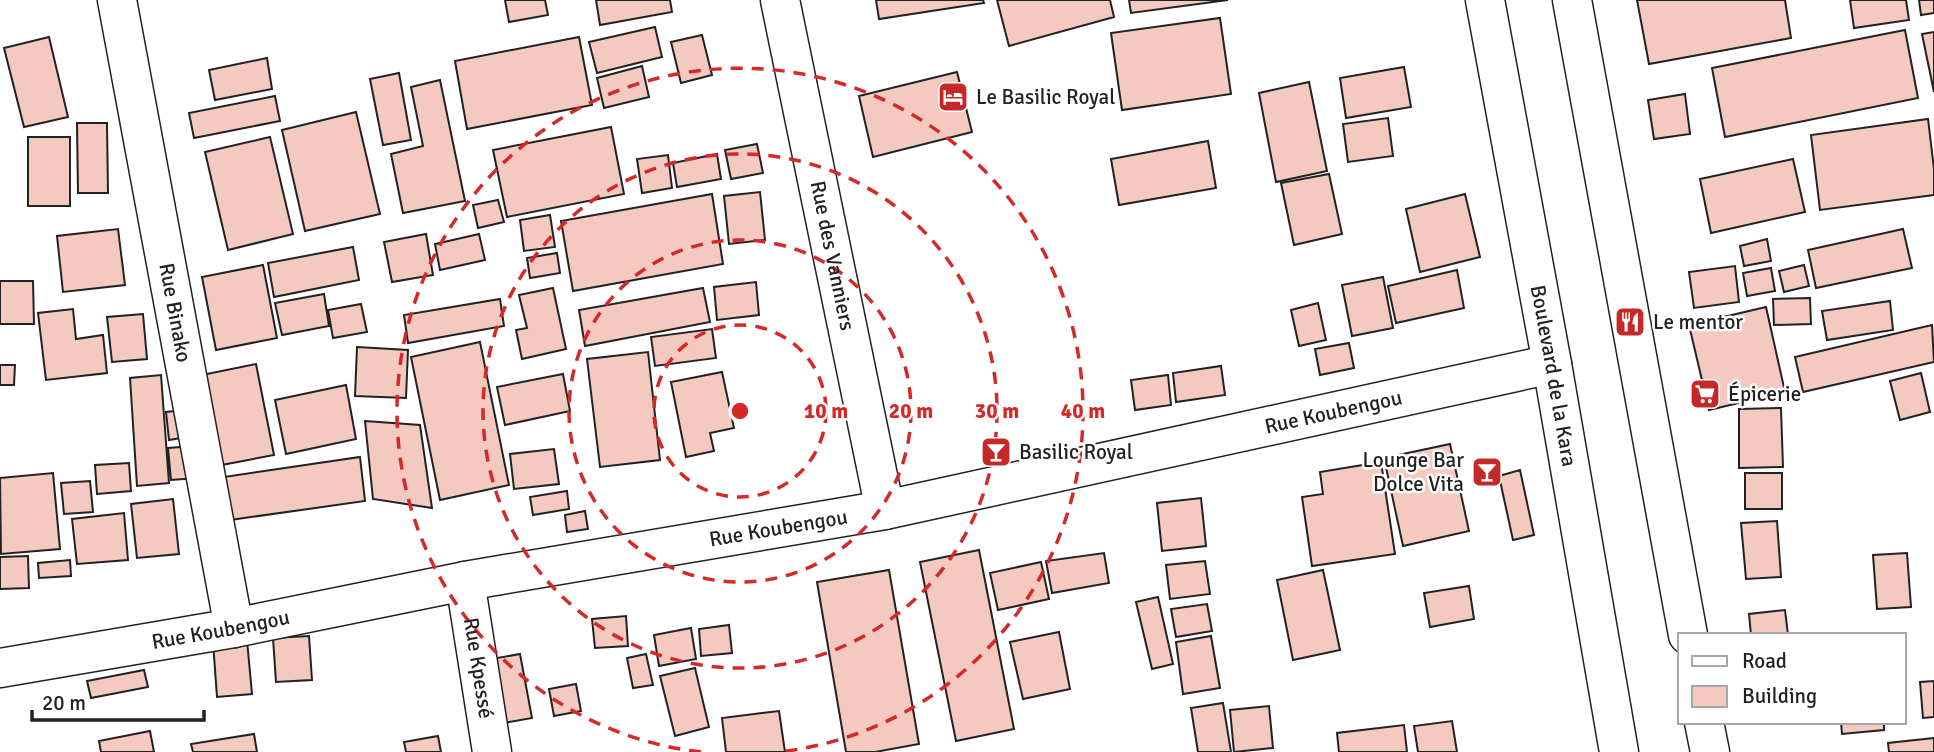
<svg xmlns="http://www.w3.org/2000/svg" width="1934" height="752" font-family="Signika,sans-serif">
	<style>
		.building { fill: #f3c9c0; stroke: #222; stroke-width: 2 }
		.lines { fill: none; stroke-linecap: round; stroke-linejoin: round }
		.minor-casing { stroke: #222; stroke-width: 41 }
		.major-casing { stroke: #222; stroke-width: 41 }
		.minor { stroke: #fff; stroke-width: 38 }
		.major { stroke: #fff; stroke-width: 38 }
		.ring { fill: none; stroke: #d62828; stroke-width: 3.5; stroke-dasharray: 12 9 }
		.labels { text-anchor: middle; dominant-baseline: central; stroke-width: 5; stroke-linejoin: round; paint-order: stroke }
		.poi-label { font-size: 21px; fill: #222; stroke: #fff; text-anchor: start }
		.street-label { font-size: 21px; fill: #222; stroke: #fff }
		.centre { fill: #d62828; stroke: #fff; stroke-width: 3.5 }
		.ring-label { font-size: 21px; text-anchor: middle; font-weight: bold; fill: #d62828; stroke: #fff; stroke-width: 5; stroke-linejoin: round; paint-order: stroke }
	</style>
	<rect width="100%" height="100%" fill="#fff"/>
	<path class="building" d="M 505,0 L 545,0 L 548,15 L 509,22 Z
		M 596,0 L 670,0 L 672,12 L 600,25 Z
		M 876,0 L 983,0 L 984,3 L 879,19 Z
		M 997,0 L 1110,0 L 1114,17 L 1009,46 Z
		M 1129,0 L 1228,0 L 1131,13 Z
		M 1637,0 L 1785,0 L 1791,38 L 1649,64 Z
		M 1850,0 L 1906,0 L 1909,20 L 1854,28 Z
		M 1919,0 L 1934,0 L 1934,13 L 1921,15 Z
		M 1220,18 L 1231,94 L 1122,110 L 1111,33 Z
		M 655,27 L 662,57 L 597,73 L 589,42 Z
		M 1905,30 L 1918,98 L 1725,137 L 1712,68 Z
		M 1934,32 L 1934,92 L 1922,34 Z
		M 702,35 L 712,75 L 681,83 L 671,42 Z
		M 49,37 L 68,117 L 24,127 L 4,48 Z
		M 579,37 L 592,105 L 467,129 L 455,61 Z
		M 267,58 L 272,89 L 215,100 L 209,70 Z
		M 642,66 L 649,97 L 604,108 L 597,78 Z
		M 1404,67 L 1411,107 L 1346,118 L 1340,78 Z
		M 957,72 L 972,132 L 873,157 L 859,96 Z
		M 399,73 L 411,140 L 383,145 L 370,79 Z
		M 440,80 L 465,201 L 403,213 L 391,154 L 423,146 L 411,87 Z
		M 1309,82 L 1327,171 L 1276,182 L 1259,93 Z
		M 1685,94 L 1690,134 L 1654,139 L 1648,100 Z
		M 275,96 L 280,121 L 194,138 L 189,113 Z
		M 356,112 L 380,214 L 305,231 L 282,130 Z
		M 1388,118 L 1393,156 L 1348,162 L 1343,124 Z
		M 1928,119 L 1934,169 L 1934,195 L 1820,210 L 1811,135 Z
		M 77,123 L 107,123 L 108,193 L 78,193 Z
		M 611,127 L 624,194 L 507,217 L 493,150 Z
		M 28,137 L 70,137 L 70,206 L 28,206 Z
		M 270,137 L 293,234 L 228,250 L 205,152 Z
		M 1208,141 L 1216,188 L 1119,205 L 1111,159 Z
		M 757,144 L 763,173 L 731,179 L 725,150 Z
		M 717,154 L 721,179 L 677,187 L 673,163 Z
		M 668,155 L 672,188 L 642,193 L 637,159 Z
		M 1793,159 L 1805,212 L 1711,233 L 1700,179 Z
		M 1329,174 L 1342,234 L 1294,245 L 1281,183 Z
		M 760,192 L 765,240 L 729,244 L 724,196 Z
		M 712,194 L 723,264 L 573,291 L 561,221 Z
		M 1465,194 L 1480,257 L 1420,272 L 1406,209 Z
		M 498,200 L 504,222 L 478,228 L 473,205 Z
		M 550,215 L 555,247 L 524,251 L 520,220 Z
		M 118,229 L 125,285 L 63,292 L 57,236 Z
		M 1903,229 L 1912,268 L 1816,288 L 1808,250 Z
		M 426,234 L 433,275 L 392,282 L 384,242 Z
		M 479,234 L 485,260 L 440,270 L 435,244 Z
		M 1767,239 L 1771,261 L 1744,266 L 1740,246 Z
		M 353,247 L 359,280 L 274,297 L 268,263 Z
		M 557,253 L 560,273 L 530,278 L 527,258 Z
		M 263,265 L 277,338 L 216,350 L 202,277 Z
		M 1804,265 L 1809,286 L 1784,292 L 1779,271 Z
		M 1735,266 L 1739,302 L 1694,308 L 1689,272 Z
		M 1771,268 L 1775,291 L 1747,296 L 1743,273 Z
		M 1457,270 L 1464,308 L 1396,323 L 1388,286 Z
		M 1383,277 L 1393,328 L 1352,336 L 1342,285 Z
		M 0,281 L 33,281 L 34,324 L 0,324 Z
		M 756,282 L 759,315 L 717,320 L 714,287 Z
		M 553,288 L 566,349 L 522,359 L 516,330 L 527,328 L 519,295 Z
		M 703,288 L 710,322 L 585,346 L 579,310 Z
		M 324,294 L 329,326 L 282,335 L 275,303 Z
		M 1810,298 L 1811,324 L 1774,325 L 1773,299 Z
		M 500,299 L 504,326 L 408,343 L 404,315 Z
		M 1890,301 L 1893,330 L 1827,340 L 1822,311 Z
		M 1318,303 L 1326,340 L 1299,346 L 1291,310 Z
		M 361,304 L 367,332 L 333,338 L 328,310 Z
		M 1766,307 L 1785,392 L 1709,410 L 1689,325 Z
		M 73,309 L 76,339 L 103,335 L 107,373 L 46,380 L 38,313 Z
		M 143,314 L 147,359 L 112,362 L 107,317 Z
		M 1932,325 L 1934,362 L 1803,392 L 1795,357 Z
		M 712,329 L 716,358 L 655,366 L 651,337 Z
		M 480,342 L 509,485 L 440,500 L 411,357 Z
		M 1349,343 L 1354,368 L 1320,375 L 1315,349 Z
		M 357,347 L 408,350 L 406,398 L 355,396 Z
		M 648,352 L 660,460 L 600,467 L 587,359 Z
		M 256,364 L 274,455 L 211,467 L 192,377 Z
		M 0,365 L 15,365 L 14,385 L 0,385 Z
		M 1221,366 L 1225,395 L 1176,402 L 1173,373 Z
		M 722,372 L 734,428 L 710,433 L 714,451 L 686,457 L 671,382 Z
		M 1921,373 L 1930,412 L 1900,420 L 1890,381 Z
		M 563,374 L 570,411 L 505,425 L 497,387 Z
		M 161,375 L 169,483 L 137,486 L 130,378 Z
		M 1168,375 L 1171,405 L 1135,410 L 1131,380 Z
		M 346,385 L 356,439 L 286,454 L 275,400 Z
		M 1781,408 L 1783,467 L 1739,468 L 1739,409 Z
		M 185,410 L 187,437 L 169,440 L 166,412 Z
		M 365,421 L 420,425 L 432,508 L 373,499 Z
		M 1450,444 L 1469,531 L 1403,546 L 1384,458 Z
		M 194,446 L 197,478 L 171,480 L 168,448 Z
		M 554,449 L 559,484 L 514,489 L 510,454 Z
		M 360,457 L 365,501 L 223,521 L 217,478 Z
		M 1381,462 L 1395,554 L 1312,566 L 1302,497 L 1323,494 L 1320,472 Z
		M 129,463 L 131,491 L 97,494 L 95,465 Z
		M 1520,470 L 1534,535 L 1513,540 L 1499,476 Z
		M 53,473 L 60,549 L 1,554 L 0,478 Z
		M 1745,473 L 1782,473 L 1782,509 L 1745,509 Z
		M 90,481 L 93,512 L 64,514 L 61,483 Z
		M 567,491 L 569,509 L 533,515 L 530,497 Z
		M 1201,498 L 1206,546 L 1162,551 L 1157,503 Z
		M 173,499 L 179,554 L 137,558 L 131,504 Z
		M 585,511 L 588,529 L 567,532 L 565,515 Z
		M 124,513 L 128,560 L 77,564 L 72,519 Z
		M 1777,521 L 1781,577 L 1746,579 L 1741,523 Z
		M 979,550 L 1014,729 L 956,741 L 920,562 Z
		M 1104,553 L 1109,583 L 1052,593 L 1046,561 Z
		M 1907,553 L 1911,607 L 1877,609 L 1873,555 Z
		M 28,556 L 29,588 L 0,589 L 0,557 Z
		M 70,560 L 71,576 L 39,578 L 38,563 Z
		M 1205,561 L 1210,594 L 1170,599 L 1166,565 Z
		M 1041,562 L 1049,599 L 998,610 L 990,573 Z
		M 889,570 L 919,744 L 875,752 L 846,752 L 817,582 Z
		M 1323,570 L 1340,650 L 1293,660 L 1277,580 Z
		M 1469,586 L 1474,619 L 1430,627 L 1424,593 Z
		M 1158,597 L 1173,664 L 1152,669 L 1136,602 Z
		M 1207,604 L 1212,631 L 1176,637 L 1171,609 Z
		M 1785,610 L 1788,635 L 1751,635 L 1749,614 Z
		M 626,616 L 628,646 L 595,648 L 592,619 Z
		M 729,625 L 732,653 L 701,656 L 699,629 Z
		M 691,628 L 696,659 L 659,666 L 654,635 Z
		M 1059,632 L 1070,689 L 1023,699 L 1010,642 Z
		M 309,636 L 312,680 L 276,682 L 273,638 Z
		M 1211,636 L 1220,688 L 1183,694 L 1176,642 Z
		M 247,640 L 252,694 L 217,697 L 213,642 Z
		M 520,654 L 532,718 L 498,724 L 486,660 Z
		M 646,654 L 653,685 L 633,688 L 627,658 Z
		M 695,668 L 709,727 L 675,736 L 660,676 Z
		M 144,670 L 148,687 L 91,698 L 87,681 Z
		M 1934,681 L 1934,717 L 1923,718 L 1920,682 Z
		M 576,684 L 581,711 L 554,716 L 549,689 Z
		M 1223,703 L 1231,752 L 1198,752 L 1191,708 Z
		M 1269,706 L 1273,748 L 1234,752 L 1230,710 Z
		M 779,711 L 785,752 L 726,752 L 722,718 Z
		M 1452,721 L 1457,752 L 1418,752 L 1414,726 Z
		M 1841,722 L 1884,722 L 1884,730 L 1842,734 Z
		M 1404,725 L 1407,752 L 1339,752 L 1337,733 Z
		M 150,731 L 154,752 L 101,752 L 99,741 Z
		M 254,734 L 257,752 L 193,752 L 191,744 Z
		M 438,736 L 441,752 L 406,752 L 404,742 Z
		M 1934,738 L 1934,752 L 1889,752 L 1888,743 Z"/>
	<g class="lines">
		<g class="minor-casing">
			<g id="minor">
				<path id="s1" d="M 117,0 L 234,628"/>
				<path id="s2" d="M 780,0 L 885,510"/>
				<path id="s3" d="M 465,581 L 492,752"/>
				<path id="s4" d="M 0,668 L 234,628 L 465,581 L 885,510 L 1552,364"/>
			</g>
		</g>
		<g class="major-casing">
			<g id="major">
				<path id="s5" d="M 1485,0 L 1552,364 L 1619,752"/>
				<path d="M 1572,0 L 1688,635"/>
				<path d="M 1704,722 L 1710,752"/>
			</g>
		</g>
		<use href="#minor" class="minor"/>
		<use href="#major" class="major"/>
	</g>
	<g class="ring">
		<circle cx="740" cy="411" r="86"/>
		<circle cx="740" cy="411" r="171"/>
		<circle cx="740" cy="411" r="257"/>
		<path d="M701 752A343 343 0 1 1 779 752"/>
	</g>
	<defs>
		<g id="hotel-square" transform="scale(1.575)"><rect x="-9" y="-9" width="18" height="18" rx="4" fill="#c62828" stroke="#fff"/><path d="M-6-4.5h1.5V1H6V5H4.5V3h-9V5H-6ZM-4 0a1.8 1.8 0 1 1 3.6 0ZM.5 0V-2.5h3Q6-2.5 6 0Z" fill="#fff"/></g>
		<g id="restaurant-square" transform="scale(1.575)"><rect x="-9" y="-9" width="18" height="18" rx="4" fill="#c62828" stroke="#fff"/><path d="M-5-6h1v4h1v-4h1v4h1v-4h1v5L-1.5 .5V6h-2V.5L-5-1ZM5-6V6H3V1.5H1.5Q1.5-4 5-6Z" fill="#fff"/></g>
		<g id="supermarket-square" transform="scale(1.575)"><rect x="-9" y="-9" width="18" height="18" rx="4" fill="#c62828" stroke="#fff"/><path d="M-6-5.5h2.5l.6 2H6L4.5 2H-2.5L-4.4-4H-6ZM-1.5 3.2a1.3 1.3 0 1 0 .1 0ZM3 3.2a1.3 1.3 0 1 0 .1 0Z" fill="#fff"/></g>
		<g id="bar-square" transform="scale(1.575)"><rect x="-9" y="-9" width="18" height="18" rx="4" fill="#c62828" stroke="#fff"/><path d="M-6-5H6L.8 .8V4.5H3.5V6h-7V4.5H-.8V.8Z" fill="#fff"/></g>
	</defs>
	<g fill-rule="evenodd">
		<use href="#hotel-square" x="953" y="97"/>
		<use href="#restaurant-square" x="1630" y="322"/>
		<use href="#supermarket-square" x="1705" y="394"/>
		<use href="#bar-square" x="996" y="452"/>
		<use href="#bar-square" x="1487" y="472"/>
	</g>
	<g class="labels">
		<g class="poi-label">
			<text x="976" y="97">Le Basilic Royal</text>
			<text x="1653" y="322">Le mentor</text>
			<text x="1728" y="394">Épicerie</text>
			<text x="1019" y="452">Basilic Royal</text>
			<text x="1464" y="460" text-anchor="end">Lounge Bar<tspan x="1464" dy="24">Dolce Vita</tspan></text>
		</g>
		<g class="street-label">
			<text stroke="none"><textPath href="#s2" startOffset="261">Rue des Vanniers</textPath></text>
			<text stroke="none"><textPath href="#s1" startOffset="318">Rue Binako</textPath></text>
			<text stroke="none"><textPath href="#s5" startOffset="382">Boulevard de la Kara</textPath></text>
			<text stroke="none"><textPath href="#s4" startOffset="1358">Rue Koubengou</textPath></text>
			<text stroke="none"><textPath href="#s4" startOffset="791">Rue Koubengou</textPath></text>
			<text stroke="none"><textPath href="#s4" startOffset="224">Rue Koubengou</textPath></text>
			<text stroke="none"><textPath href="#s3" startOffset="88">Rue Kpessé</textPath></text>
		</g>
	</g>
	<circle cx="740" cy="411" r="10" class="centre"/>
	<g class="ring-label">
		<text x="826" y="418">10 m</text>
		<text x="911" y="418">20 m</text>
		<text x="997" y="418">30 m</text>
		<text x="1083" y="418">40 m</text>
	</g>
	<rect x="1678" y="633" width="228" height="91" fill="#ffffff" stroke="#a7a7a7" stroke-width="2"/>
	<rect x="1692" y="656" width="35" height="10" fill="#ffffff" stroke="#a7a7a7" stroke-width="2"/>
	<text x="1742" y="668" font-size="21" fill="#222222">Road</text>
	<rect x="1692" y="686" width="35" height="21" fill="#f3c9c0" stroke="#a7a7a7" stroke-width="2"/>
	<text x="1742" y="703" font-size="21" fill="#222222">Building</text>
	<path d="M32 710v10h172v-10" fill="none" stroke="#222222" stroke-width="3.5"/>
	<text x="42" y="710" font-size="21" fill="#222222" stroke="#ffffff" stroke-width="5" paint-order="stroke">20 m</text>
</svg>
